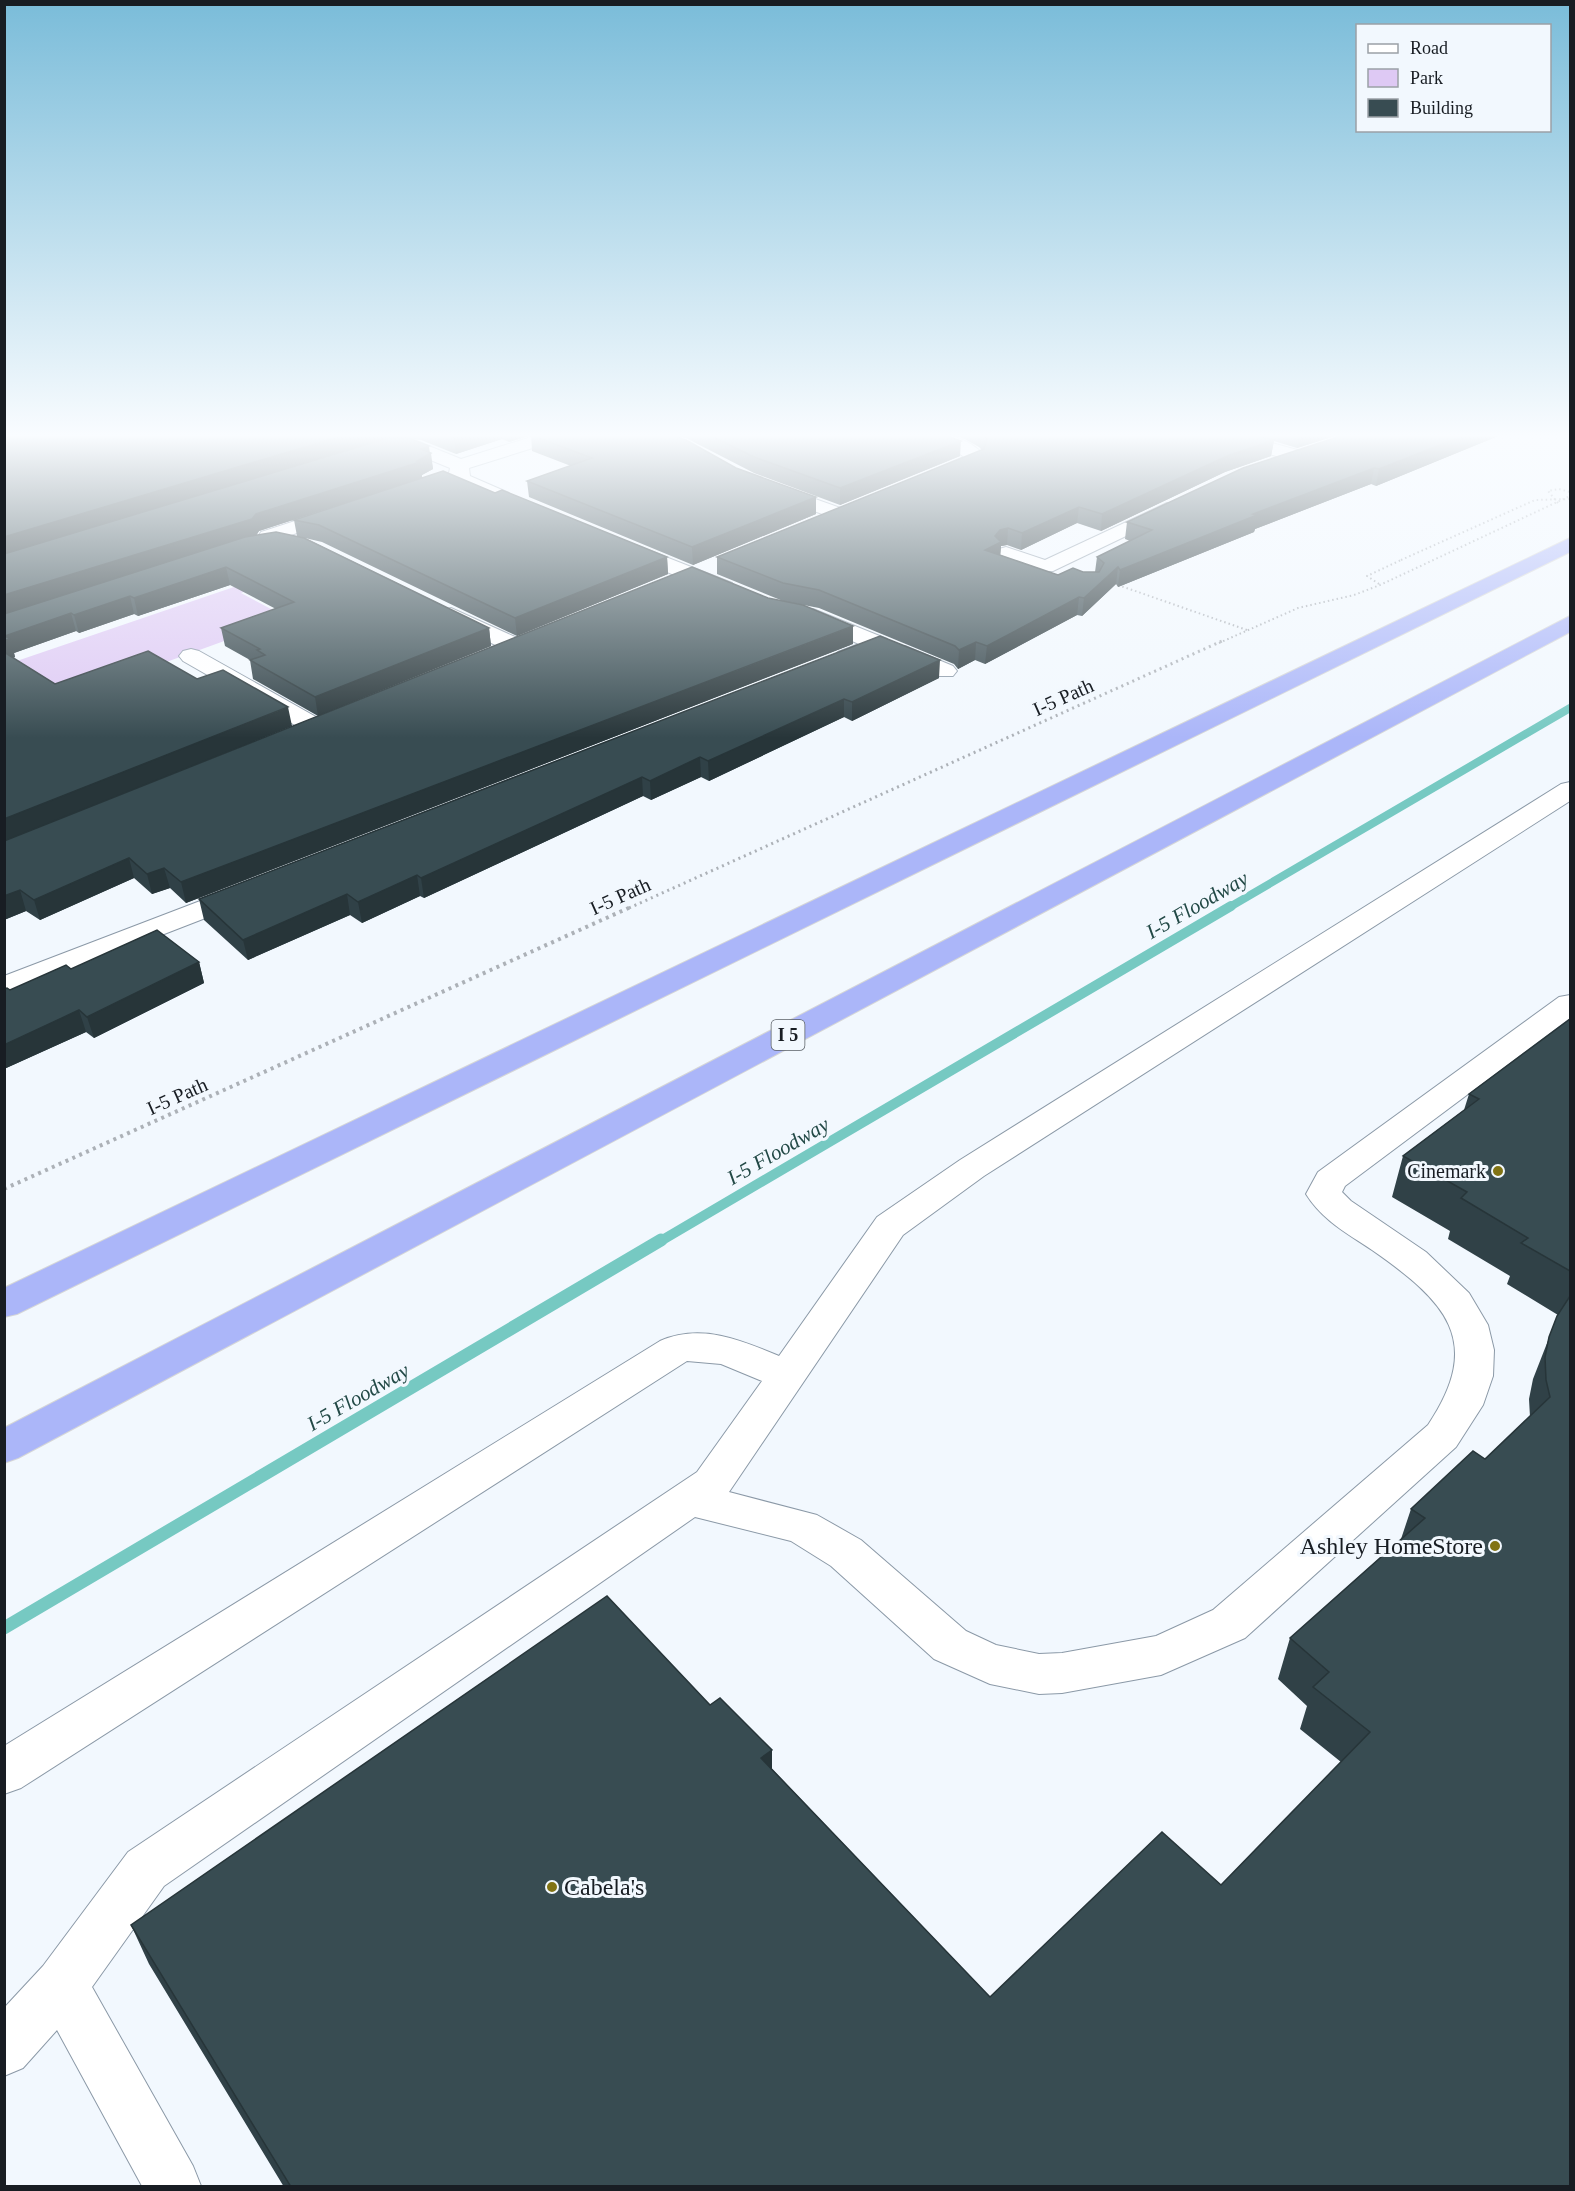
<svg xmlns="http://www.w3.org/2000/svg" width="1575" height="2191" font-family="Georgia,serif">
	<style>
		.green { fill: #dec9f4 }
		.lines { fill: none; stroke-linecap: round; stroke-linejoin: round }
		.stream-far2 { stroke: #76c9c2; stroke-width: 8 }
		.stream-far1 { stroke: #76c9c2; stroke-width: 10 }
		.stream { stroke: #76c9c2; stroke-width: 13 }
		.minor-casing { stroke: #8b99a7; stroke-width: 2 }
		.highway-casing { stroke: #d5d6d7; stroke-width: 2 }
		.path-far2 { stroke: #acb1b7; stroke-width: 2; stroke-dasharray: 1.5 3; stroke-linecap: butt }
		.path-far1 { stroke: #acb1b7; stroke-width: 3; stroke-dasharray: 2 4; stroke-linecap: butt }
		.path { stroke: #acb1b7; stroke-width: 4; stroke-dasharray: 3 4.5; stroke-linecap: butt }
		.minor { fill: #fff; fill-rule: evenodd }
		.highway { fill: #abb6f9; fill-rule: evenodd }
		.path-bridge { stroke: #acb1b7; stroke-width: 2; stroke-dasharray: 1.5 3; stroke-linecap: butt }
		.wall { fill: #304147; fill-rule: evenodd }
		.shaded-wall { fill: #273539 }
		.building { fill: #384c52; stroke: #273539; stroke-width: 1.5 }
		.poi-dot { fill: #817314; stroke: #f2f8fe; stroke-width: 2 }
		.labels { text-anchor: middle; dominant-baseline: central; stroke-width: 6; stroke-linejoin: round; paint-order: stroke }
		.shield { fill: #f2f8fe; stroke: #595f65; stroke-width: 1.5 }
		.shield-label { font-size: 18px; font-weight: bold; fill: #181d23 }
		.street-label { font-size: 20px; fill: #181d23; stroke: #f2f8fe }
		.poi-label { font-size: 20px; fill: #181d23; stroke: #f2f8fe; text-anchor: end }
		.water-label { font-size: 21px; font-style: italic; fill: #224946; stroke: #f2f8fe }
		.near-poi-label { font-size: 24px; fill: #181d23; stroke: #f2f8fe; text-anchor: end }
	</style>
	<rect width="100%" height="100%" fill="#f2f8fe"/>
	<path class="green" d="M 313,560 L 322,564 L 241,593 L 288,618 L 78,694 L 5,665 Z"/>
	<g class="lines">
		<path class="stream-far2" d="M 1228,908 L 1570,708"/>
		<path class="stream-far1" d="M 659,1242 L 1231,906"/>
		<path class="stream" d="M 4,1628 L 661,1240"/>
		<g class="minor-casing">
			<path id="minor" d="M 547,432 L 574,432 L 571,436 L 469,468 L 470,476 L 509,493 L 512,497 L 509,501 L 502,503 L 455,484 L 449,473 L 450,468 L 411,452 L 387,452 L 378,446 L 387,440 L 414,440 L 461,459 Z
				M 908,432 C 932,430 969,435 984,456 C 974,470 949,483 931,479 L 928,475 L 931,471 L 964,457 L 956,451 L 911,436 Z
				M 1203,432 L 1231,432 L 1301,451 L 1303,455 L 1294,461 L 1206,436 Z
				M 773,484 L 849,511 L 852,515 L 849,519 L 842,521 L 766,494 L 763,490 Z
				M 1167,503 L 1174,505 L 1177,509 L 1174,513 L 1053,571 L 1039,571 L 999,557 L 996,553 L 999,549 L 1006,547 L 1045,560 Z
				M 338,507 L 345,509 L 348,513 L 345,517 L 276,540 L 272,546 L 258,546 L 255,542 L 261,532 Z
				M 625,541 L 732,583 L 735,588 L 732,593 L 716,593 L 618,551 L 615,547 L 618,543 Z
				M 451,608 L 524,641 L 527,646 L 524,651 L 508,651 L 443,620 L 440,615 L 443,610 Z
				M 813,609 L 887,639 L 889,646 L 905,646 L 953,666 L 957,671 L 953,676 L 937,676 L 889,656 L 887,649 L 854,662 L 838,662 L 834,657 L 838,652 L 859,644 L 805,621 L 802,616 L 805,611 Z
				M 191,649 L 199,651 L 325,722 L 328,727 L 325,732 L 316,734 L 307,732 L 183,661 L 179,656 L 183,651 Z
				M 1570,782 L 1570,801 L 984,1176 L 903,1235 L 729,1492 L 817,1515 L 861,1540 L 966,1631 L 996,1645 L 1039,1654 L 1062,1653 L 1156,1636 L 1213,1610 L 1428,1425 C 1485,1340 1445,1301 1372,1250 C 1347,1233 1323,1221 1306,1194 L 1318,1172 L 1559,997 L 1570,995 L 1570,1018 L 1345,1186 L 1342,1192 L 1351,1201 L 1426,1252 L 1469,1293 L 1488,1325 L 1494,1350 L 1493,1376 L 1483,1405 L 1456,1447 L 1245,1638 L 1161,1675 L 1062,1693 L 1039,1694 L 990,1684 L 934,1659 L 831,1566 L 791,1541 L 695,1517 L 164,1886 L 92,1987 L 193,2166 L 201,2186 L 142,2186 L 57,2030 L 23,2068 L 4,2076 L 4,2008 L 43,1966 L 128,1852 L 697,1472 L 762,1381 L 721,1364 L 687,1361 L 21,1788 L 4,1794 L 4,1746 L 660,1341 C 701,1323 741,1340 779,1356 L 877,1217 L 960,1160 L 1561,784 Z
				M 242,885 L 252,888 L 256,894 L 252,900 L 4,996 L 4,976 Z"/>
		</g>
		<g class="highway-casing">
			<path id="highway" d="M 1570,538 L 1570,552 L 17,1314 L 4,1317 L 4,1288 Z
				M 1570,616 L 1570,632 L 18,1458 L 4,1463 L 4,1428 Z"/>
		</g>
		<path class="path-far2" d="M 1558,503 L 1548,491 L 1559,489 L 1570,492
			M 1379,584 L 1367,576 L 1401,560
			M 1118,585 L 1247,630
			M 1219,643 L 1298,608 L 1354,595 L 1380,585 L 1570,496"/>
		<path class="path-far1" d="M 629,908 L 1222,641"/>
		<path class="path" d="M 4,1189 L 633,906"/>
		<use href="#minor" class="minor"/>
		<use href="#highway" class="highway"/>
		<path class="path-bridge" d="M 1401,560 L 1535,500 L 1570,499"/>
	</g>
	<path class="wall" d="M 4,432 L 541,432 L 509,442 L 502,439 L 456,454 L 421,440 L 410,439 L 430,453 L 433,469 L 422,475 L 422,478 L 259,531 L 256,535 L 297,536 L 294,520 L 495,493 L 667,557 L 668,574 L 517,636 L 322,542 L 305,538 L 489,628 L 491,646 L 318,716 L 253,679 L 250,660 L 225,646 L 221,628 L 276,609 L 230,585 L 138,616 L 134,614 L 79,633 L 76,631 L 14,653 L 15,657 L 13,658 L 55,684 L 197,679 L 292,726 L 6,841 L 853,644 L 186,903 L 170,888 L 152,894 L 134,878 L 40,920 L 26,911 L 4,920 ZM 388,438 L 398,438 L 264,476 Z
		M 541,432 L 936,432 L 960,456 L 840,505 L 754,473 L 686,438 L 673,435 L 816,514 L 693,565 L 529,497 L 527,481 L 571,466 L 532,451 L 531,435 Z
		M 939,432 L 1347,432 L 1297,448 L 1274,441 L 1271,456 L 1225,472 L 1101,531 L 1077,523 L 1021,550 L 1007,545 L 1001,546 L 1000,555 L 1058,575 L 1083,572 L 1095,572 L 1097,557 L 1130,541 L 1125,539 L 1127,522 L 1508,432 L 1376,486 L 1371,484 L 1255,529 L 1254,532 L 1118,587 L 1116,584 L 1082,616 L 1077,615 L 985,664 L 975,660 L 958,669 L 954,664 L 819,608 L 783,601 L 717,574 L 717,557 L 982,450 L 979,447 L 961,437 Z
		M 880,636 L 939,678 L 852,721 L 844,717 L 709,781 L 701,777 L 651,800 L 643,796 L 424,898 L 420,896 L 362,923 L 350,915 L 248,960 L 204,920 L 199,899 Z
		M 199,962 L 204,983 L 94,1038 L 86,1032 L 4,1069 L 4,989 L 10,990 L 71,969 Z
		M 1570,1019 L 1570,2187 L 284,2187 L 149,1964 L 131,1925 L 710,1705 L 772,1750 L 772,1769 L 990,1997 L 1221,1885 L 1341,1762 L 1300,1729 L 1307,1706 L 1278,1679 L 1290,1638 L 1401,1539 L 1411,1509 L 1485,1459 L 1530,1417 L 1529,1399 L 1533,1379 L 1558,1315 L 1507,1284 L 1510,1276 L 1448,1239 L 1450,1231 L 1392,1197 L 1403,1156 L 1464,1110 L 1469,1094 Z"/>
	<path class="shaded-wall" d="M 4,432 L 36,432 L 4,440 Z
		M 355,432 L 387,432 L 388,438 L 4,555 L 4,537 Z
		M 475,432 L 501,432 L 502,439 L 456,454 L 454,438 Z
		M 508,432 L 541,432 L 509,442 Z
		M 1300,432 L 1347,432 L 1297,448 Z
		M 1473,432 L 1508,432 L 1376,486 L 1379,469 Z
		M 1274,440 L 1271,456 L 1225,472 L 1101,531 L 1102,514 L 1227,456 Z
		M 961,441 L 960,456 L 840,505 L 840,488 Z
		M 429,446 L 430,454 L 431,453 L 433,469 L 422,475 L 422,478 L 259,531 L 256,536 L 4,614 L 4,595 L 256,514 Z
		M 1374,468 L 1371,484 L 1255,529 L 1254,532 L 1118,587 L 1120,570 L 1253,514 Z
		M 816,497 L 816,514 L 693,565 L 692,547 Z
		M 1079,507 L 1077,523 L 1021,550 L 1022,533 Z
		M 1008,528 L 1007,545 L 1001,546 L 1000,560 L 985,550 L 1000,530 Z
		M 667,557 L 668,574 L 517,636 L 515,618 Z
		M 226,567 L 230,585 L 138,616 L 134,598 Z
		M 1118,567 L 1116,584 L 1082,616 L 1084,598 Z
		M 130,596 L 134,614 L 79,633 L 74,615 Z
		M 1079,597 L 1077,615 L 985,664 L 987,646 Z
		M 71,613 L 76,631 L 14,653 L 15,657 L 4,661 L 5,636 Z
		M 853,626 L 853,644 L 186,903 L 181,882 Z
		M 489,628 L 491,646 L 318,716 L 315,697 Z
		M 976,642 L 975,660 L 958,669 L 959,650 Z
		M 940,660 L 939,678 L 852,721 L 852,702 Z
		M 844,699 L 844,717 L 709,781 L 708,761 Z
		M 288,707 L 292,726 L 4,841 L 4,819 Z
		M 700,757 L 701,777 L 651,800 L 650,781 Z
		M 642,777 L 643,796 L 424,898 L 421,878 Z
		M 129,858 L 134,878 L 40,920 L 34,900 Z
		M 164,868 L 170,888 L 152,894 L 147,874 Z
		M 417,875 L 420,896 L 362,923 L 358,902 Z
		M 20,890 L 26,911 L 4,920 L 4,896 Z
		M 347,894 L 350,915 L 248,960 L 243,940 Z
		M 199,962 L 204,983 L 94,1038 L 87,1017 Z
		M 79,1010 L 86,1032 L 4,1069 L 4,1045 Z
		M 772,1750 L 772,1791 L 761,1758 Z"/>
	<path class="building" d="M 31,432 L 355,432 L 4,537 L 4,438 Z
		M 437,432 L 475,432 L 454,438 Z
		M 541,432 L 663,432 L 686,440 L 736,468 L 816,497 L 692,547 L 527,481 L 592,458 L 531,435 Z
		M 703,432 L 936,432 L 961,441 L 840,488 L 754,457 Z
		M 980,432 L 1241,432 L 1274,440 L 1227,456 L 1102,514 L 1079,507 L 1022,533 L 1008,528 L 1000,530 L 995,536 L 1001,542 L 985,550 L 1058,575 L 1073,568 L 1083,572 L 1099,572 L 1104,563 L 1097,557 L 1152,530 L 1127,522 L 1243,468 L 1353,432 L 1473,432 L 1379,469 L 1374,468 L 1253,514 L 1257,515 L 1120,570 L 1118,567 L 1084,598 L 1079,597 L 987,646 L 976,642 L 959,650 L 955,646 L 819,590 L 783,583 L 717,557 L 984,449 L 987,439 Z
		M 388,438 L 409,438 L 429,446 L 421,449 L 431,453 L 417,461 L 420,462 L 256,514 L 252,519 L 4,595 L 4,554 Z
		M 443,471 L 495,493 L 502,490 L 667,557 L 515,618 L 319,525 L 294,520 Z
		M 276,532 L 304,538 L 489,628 L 315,697 L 250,660 L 265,655 L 257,650 L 260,649 L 221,628 L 294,602 L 226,567 L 134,598 L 130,596 L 74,615 L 71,613 L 5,636 L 10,639 L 4,640 L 4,614 L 245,537 Z
		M 692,567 L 768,598 L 803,605 L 853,626 L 181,882 L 164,868 L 147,874 L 129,858 L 34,900 L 20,890 L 4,896 L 4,841 Z
		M 880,636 L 940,660 L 852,702 L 844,699 L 708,761 L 700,757 L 650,781 L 642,777 L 421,878 L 417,875 L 358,902 L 347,894 L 243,940 L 199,899 Z
		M 148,651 L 197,679 L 223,670 L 288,707 L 4,819 L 4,652 L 55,684 Z
		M 157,930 L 199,962 L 87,1017 L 79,1010 L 4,1045 L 4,989 L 7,988 L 10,990 L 66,965 L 71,969 Z
		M 1570,1019 L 1570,1271 L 1521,1243 L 1528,1238 L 1461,1198 L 1467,1192 L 1403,1156 L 1479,1099 L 1469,1094 Z
		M 1570,1296 L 1570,2187 L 291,2187 L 131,1925 L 607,1596 L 710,1705 L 720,1698 L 772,1750 L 761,1758 L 990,1997 L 1162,1832 L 1221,1885 L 1370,1732 L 1313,1687 L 1329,1672 L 1290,1638 L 1425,1518 L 1411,1509 L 1473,1451 L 1485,1459 L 1550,1397 L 1546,1380 L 1545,1357 L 1549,1337 L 1557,1316 Z"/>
	<linearGradient id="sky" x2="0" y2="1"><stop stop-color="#7abcd9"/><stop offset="0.59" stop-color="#f9fcff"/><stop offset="1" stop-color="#f9fcff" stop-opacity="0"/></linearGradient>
	<rect width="1575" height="738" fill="url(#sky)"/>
	<g class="poi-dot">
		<circle cx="1498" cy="1171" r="6"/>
		<circle cx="1495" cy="1546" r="6"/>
		<circle cx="552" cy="1887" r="6"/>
	</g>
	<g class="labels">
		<rect class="shield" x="771.5" y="1020" width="33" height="30" rx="4.5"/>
		<g class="shield-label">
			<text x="788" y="1035">I 5</text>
		</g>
		<g class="street-label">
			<text transform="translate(1063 697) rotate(-24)">I-5 Path</text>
			<text transform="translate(620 896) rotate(-24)">I-5 Path</text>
			<text transform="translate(177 1096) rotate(-24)">I-5 Path</text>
		</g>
		<g class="poi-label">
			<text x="1486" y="1171">Cinemark</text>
		</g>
		<g class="water-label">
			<text transform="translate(1197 905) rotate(-30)">I-5 Floodway</text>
			<text transform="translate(778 1151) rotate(-30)">I-5 Floodway</text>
			<text transform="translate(358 1397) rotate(-30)">I-5 Floodway</text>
		</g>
		<g class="near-poi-label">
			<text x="1483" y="1546">Ashley HomeStore</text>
			<text x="564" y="1887" text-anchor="start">Cabela's</text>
		</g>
	</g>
	<rect width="1575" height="2191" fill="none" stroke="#181d23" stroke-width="12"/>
	<rect x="1356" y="24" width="195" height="108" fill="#f2f8fe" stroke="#9ba0a6" stroke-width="1.5"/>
	<rect x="1368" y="44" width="30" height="9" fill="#ffffff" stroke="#9ba0a6" stroke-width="1.5"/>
	<text x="1410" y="54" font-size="18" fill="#181d23">Road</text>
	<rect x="1368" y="69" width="30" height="18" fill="#dec9f4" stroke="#9ba0a6" stroke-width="1.5"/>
	<text x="1410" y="84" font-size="18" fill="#181d23">Park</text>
	<rect x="1368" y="99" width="30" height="18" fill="#384c52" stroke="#9ba0a6" stroke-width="1.5"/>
	<text x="1410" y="114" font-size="18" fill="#181d23">Building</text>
</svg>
